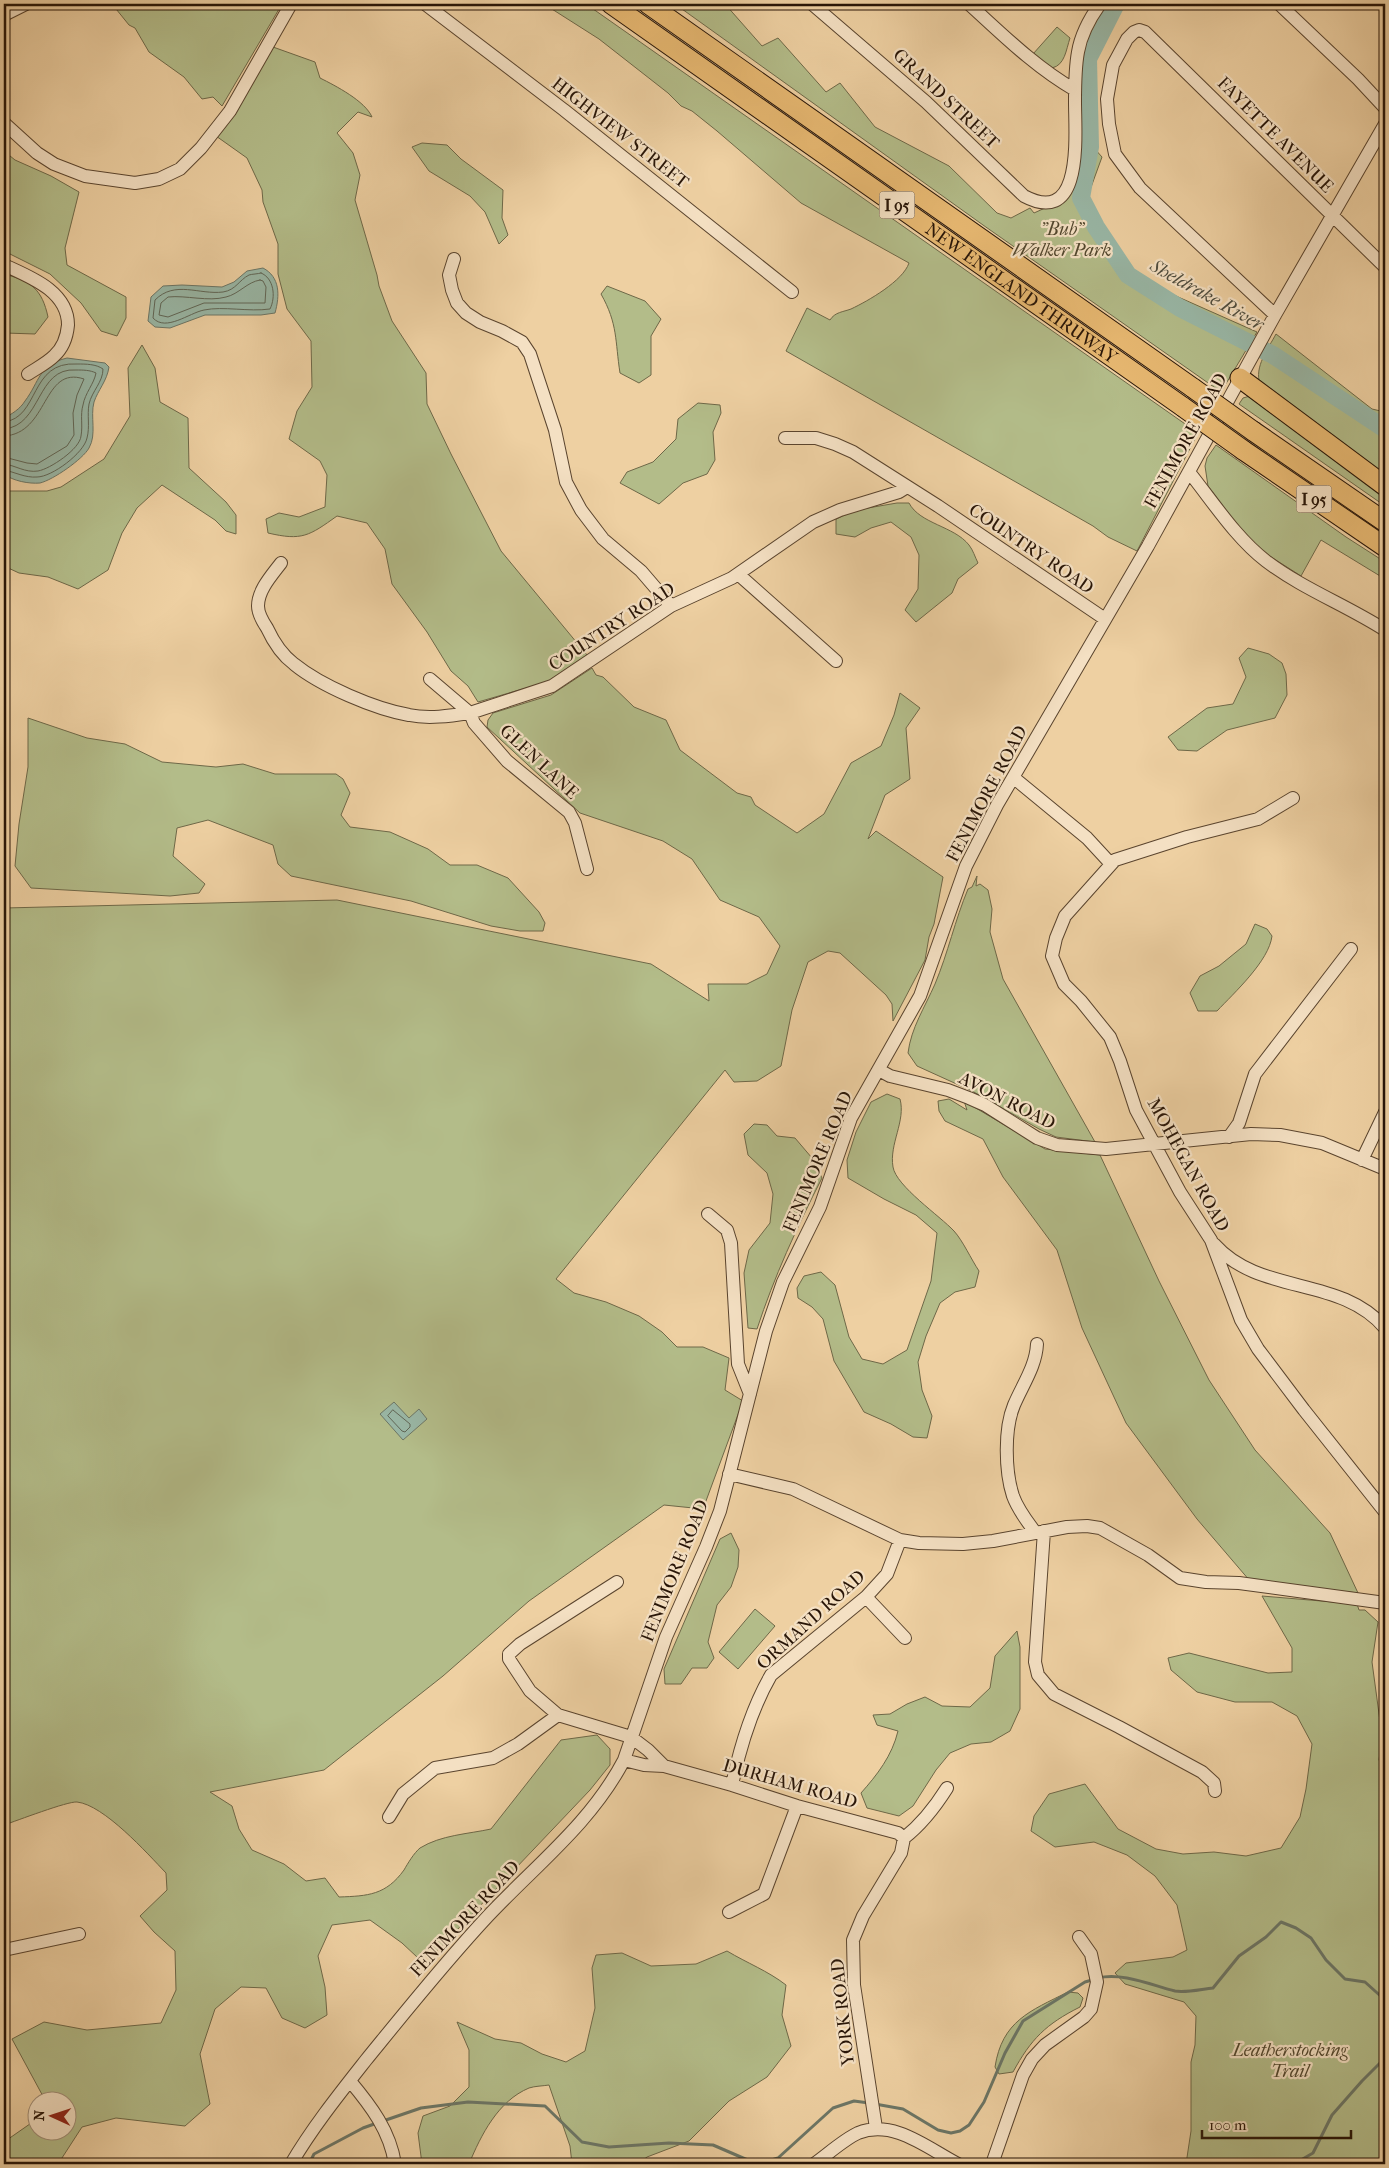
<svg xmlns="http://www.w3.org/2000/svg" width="1389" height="2168" font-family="'IM FELL French Canon',serif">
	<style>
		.green { fill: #b3bc89; stroke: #6e6848 }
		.water { fill: #99b7a6; stroke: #6c7666 }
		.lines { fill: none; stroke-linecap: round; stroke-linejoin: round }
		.shore { stroke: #606656; stroke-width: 1 }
		.stream { stroke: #6c7666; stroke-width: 3 }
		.river { stroke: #99b7a6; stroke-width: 18 }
		.minor-casing { stroke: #5a442e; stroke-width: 14 }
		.highway-casing { stroke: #281507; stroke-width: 21 }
		.minor { stroke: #f4e0c3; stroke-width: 12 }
		.highway { stroke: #e7b871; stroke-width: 19 }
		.highway-bridge-casing { stroke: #281507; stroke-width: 21; stroke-linecap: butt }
		.highway-bridge { stroke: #e7b871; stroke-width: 19 }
		.labels { text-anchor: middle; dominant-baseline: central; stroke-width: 4.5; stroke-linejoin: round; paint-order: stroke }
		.shield { fill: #f4e0c3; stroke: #65523f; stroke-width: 1 }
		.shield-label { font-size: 16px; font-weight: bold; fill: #281507 }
		.street-label { font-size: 18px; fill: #281507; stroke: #f4e0c3 }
		.park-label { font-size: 18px; font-style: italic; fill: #52472e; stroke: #f4e0c3 }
		.water-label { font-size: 19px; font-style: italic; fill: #504e3f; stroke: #f4e0c3 }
	</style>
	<rect width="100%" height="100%" fill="#eed0a2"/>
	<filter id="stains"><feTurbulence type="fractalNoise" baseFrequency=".004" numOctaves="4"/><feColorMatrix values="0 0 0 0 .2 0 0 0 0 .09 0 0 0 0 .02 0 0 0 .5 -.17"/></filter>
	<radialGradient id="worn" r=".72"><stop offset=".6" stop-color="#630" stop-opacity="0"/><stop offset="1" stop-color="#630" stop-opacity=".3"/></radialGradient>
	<path class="green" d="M 112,4 L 111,4 L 282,4 L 222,106 L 213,97 L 202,99 L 184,77 L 149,52 L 135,28 L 129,25 Z
		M 544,4 L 586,4 L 1198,433 L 1137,551 L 1108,537 L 1093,526 L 786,351 L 807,308 L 830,320 C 835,312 843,312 851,309 C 868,301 903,281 909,263 L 801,203 L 717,131 L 692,111 L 681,106 L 668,93 L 599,39 Z
		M 675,4 L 725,4 L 762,46 L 778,38 L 826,92 L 840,83 L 875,127 L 949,166 L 997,213 L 1011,218 L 1030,208 L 1034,213 L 1065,199 L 1079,55 L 1103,4 L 1121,4 L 1094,60 L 1094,148 L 1102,157 L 1086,201 L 1135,274 L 1168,296 L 1176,296 L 1257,332 L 1221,392 L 983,225 Z
		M 1057,27 L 1070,38 C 1066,50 1065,65 1052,68 L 1033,54 Z
		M 273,47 L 315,62 L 320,78 C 336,86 365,101 372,117 L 358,112 L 337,133 L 353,153 L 360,175 L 355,200 L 377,275 L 379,286 L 392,321 L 426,373 L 427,404 L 451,454 L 501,551 L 587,655 L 547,682 L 478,702 L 468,686 L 451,671 L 427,632 L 392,584 L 385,549 L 367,523 L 337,516 C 309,536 302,541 268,533 L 266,519 L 279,513 L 299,517 L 325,507 L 327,475 L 320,461 L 289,439 L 297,411 L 312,387 L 311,341 L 287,309 L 278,274 L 278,244 L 263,202 L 262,190 L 247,158 L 216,136 Z
		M 422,143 L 447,145 L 461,159 L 503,190 L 502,218 L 508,235 L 499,244 L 485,212 L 470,196 L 429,171 L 412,147 Z
		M 4,151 L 15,160 L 51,176 L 79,192 L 65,248 L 67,265 L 126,297 L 126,318 L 117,336 L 101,331 L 81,303 L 50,274 L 8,253 L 4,246 Z
		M 4,274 C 31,281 42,289 48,317 L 35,334 L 5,333 L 4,331 Z
		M 607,286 L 645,301 L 661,319 L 651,336 L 651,375 L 639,383 L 620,373 C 615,341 618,324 601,294 Z
		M 1276,334 L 1372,409 L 1385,412 L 1385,477 L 1260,384 C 1254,367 1268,349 1276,334 Z
		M 142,345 L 155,368 L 160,402 L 188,418 L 189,468 L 226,502 L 236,515 L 236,534 L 226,531 L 215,520 L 162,485 L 137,508 L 122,533 L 108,570 L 78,589 L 48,577 L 19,573 L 4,566 L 4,491 L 47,491 L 61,487 L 104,459 L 130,416 L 128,368 Z
		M 1250,396 L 1385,496 L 1385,506 L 1239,404 L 1243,398 Z
		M 698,403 L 720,405 L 721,413 L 713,432 L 715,460 L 707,474 L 683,483 L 659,504 L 620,483 L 627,472 L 653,462 L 676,439 L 678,419 Z
		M 1216,445 L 1346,537 L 1385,562 L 1385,579 L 1321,540 L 1301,576 L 1257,548 L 1237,525 L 1208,486 L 1205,466 L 1207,458 Z
		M 897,503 L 909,503 C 920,524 954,526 969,545 C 973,550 975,557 978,563 L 958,579 L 952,593 L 916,622 L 905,610 L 918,589 L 919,555 L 911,537 L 891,522 L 871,528 L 855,537 L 836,534 L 836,519 L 856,510 Z
		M 1248,648 L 1269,654 L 1282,663 L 1286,674 L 1287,695 L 1275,718 L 1227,730 L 1197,751 L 1178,750 L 1168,737 L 1207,708 L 1233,704 L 1246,677 L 1239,658 Z
		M 592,668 L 596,675 L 603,677 L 634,707 L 666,720 L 680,750 L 737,793 L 751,797 L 755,805 L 797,833 L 824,814 L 851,763 L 881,746 L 894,715 L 900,693 L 920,708 L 906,728 L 910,779 L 885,795 L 868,839 L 876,831 L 943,877 L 934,924 L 929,937 L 925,960 L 893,1021 L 892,1004 L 886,995 L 840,953 L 828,951 L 808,962 L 792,1010 L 781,1066 L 757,1081 L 734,1082 L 725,1070 L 556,1279 L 574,1293 L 606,1302 L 639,1316 L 662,1332 L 677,1347 L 703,1347 L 729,1358 L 725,1390 L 743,1401 L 703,1509 L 664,1505 L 529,1601 L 443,1676 L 324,1770 L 210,1792 L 232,1806 L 239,1829 L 252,1850 L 284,1864 L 306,1881 L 325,1878 L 339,1897 C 368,1896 386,1895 404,1870 C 408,1863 414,1853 420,1848 C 441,1835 468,1834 491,1829 L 561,1740 L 597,1735 L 610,1749 L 610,1765 L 590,1790 L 438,1950 L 417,1957 L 402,1943 L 370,1920 L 332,1925 L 318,1956 L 325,1987 L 327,2015 L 305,2028 L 282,2018 L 266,1988 L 241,1987 L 215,2009 L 200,2054 L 210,2104 L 185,2126 L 116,2118 L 82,2127 L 60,2161 L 59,2164 L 4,2164 L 4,2142 L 37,2119 L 38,2130 L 68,2130 L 68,2100 L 45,2100 L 12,2039 L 44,2022 L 87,2030 L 161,2023 L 176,1990 L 175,1951 L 154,1932 L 140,1916 L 167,1890 L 166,1873 C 147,1853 104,1805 77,1802 C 68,1801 16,1821 4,1825 L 4,908 L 337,900 L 651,964 L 709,1001 L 708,984 L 747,984 L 767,974 L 780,946 L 759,917 L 720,900 L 692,859 L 663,841 L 580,813 L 487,727 L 488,720 L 493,713 L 551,695 Z
		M 28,718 L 87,738 L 125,744 L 162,762 L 216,767 L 243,764 L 275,774 L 336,774 L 343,779 L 350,793 L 341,815 L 350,827 L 390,832 L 428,849 L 450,865 L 477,865 L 508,878 L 539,912 L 545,923 L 543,931 L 520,931 L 491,926 L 411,901 L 291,876 L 278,864 L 273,845 L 208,820 L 177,828 L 173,856 L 205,884 L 199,893 L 170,896 L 31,888 L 15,866 L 19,824 L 28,767 Z
		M 977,876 L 976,886 L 980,884 L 988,890 L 992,909 L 990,932 L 1003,979 L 1095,1142 L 1056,1137 L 1039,1129 L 972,1091 L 917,1066 L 908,1053 C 911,1028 925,1007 935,984 C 948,953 955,920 968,889 L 972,887 Z
		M 1255,924 L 1267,929 L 1272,936 C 1269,961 1234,993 1217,1011 L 1198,1011 L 1190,993 L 1200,976 L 1219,966 L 1246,944 Z
		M 887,1094 L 900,1099 C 906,1121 889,1144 893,1167 C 896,1186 940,1216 954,1231 C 963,1241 971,1259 979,1271 L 975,1287 L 955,1292 L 940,1303 L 926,1336 L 918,1362 L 922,1390 L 932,1416 L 927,1438 L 913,1437 L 891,1424 L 864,1412 L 834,1361 L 823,1319 L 812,1307 L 798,1298 L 797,1288 L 804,1276 L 821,1272 L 835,1285 L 849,1337 L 862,1359 L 883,1364 L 907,1350 L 931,1281 L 937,1233 L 916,1215 L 884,1199 L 848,1178 L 847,1160 L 856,1132 L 871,1102 Z
		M 949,1099 L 967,1110 L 964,1101 L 1045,1149 L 1100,1155 L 1159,1281 L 1209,1380 L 1255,1450 L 1330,1533 L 1358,1593 L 1250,1581 L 1197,1519 L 1126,1423 L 1082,1328 L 1057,1250 L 1003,1177 L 983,1139 L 945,1121 L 939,1111 L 938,1101 Z
		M 754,1124 L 767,1125 L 777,1136 L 795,1138 L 812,1158 L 822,1178 C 797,1227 774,1277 757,1329 L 748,1328 L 744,1273 L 749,1250 L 770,1223 L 773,1194 L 767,1173 L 748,1155 L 744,1134 Z
		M 731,1533 L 739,1550 L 738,1567 L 731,1587 L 717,1605 L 708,1642 L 714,1658 L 707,1668 L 692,1668 L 681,1684 L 665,1684 L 664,1669 L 720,1539 Z
		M 1262,1596 L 1357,1604 L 1359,1610 L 1365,1610 L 1378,1622 L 1372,1662 L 1382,1736 L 1379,1760 L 1385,1770 L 1385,2164 L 1186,2164 L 1191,2131 L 1191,2062 L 1195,2045 L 1196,2016 L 1184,2002 L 1125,1984 L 1115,1973 L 1126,1963 L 1173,1957 L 1187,1950 L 1177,1905 L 1155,1876 L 1127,1855 L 1094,1842 L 1055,1847 L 1031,1831 L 1034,1816 L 1049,1794 L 1085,1784 L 1118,1829 L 1156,1849 L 1183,1854 L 1214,1852 L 1246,1856 L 1281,1848 L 1300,1817 L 1306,1789 L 1312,1744 L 1297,1716 L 1272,1702 L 1235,1702 L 1197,1692 L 1171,1670 L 1168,1658 L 1189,1653 L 1268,1673 L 1292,1672 L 1292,1648 Z
		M 755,1609 L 775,1626 L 738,1669 L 719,1652 Z
		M 1017,1631 L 1020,1647 L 1020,1709 L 1010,1731 L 991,1742 L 971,1744 L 950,1753 L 936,1770 L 913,1806 L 899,1816 L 867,1808 L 861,1793 C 877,1775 892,1756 898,1731 L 877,1725 L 873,1715 L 890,1714 L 907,1704 L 925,1697 L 942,1706 L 970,1707 L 990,1688 L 995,1656 Z
		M 727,1951 C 747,1963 768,1971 786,1985 L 782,2015 L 791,2046 L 767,2077 L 729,2101 L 689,2141 L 647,2157 L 638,2164 L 572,2164 L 570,2146 L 549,2085 C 543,2086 535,2086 529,2088 C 498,2101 481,2135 469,2164 L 422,2164 L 418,2133 L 423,2116 L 450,2106 L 469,2087 L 469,2050 L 457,2022 L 495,2039 L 521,2043 L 542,2054 L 566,2062 L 585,2051 L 595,2008 L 592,1968 L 596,1955 L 622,1953 L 651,1966 L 696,1964 Z
		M 1068,1992 L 1078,1993 L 1083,1998 L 1080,2007 C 1046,2024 1031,2039 1013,2072 L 999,2074 L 995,2067 C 1002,2021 1030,2011 1068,1992 Z"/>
	<path class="water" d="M 263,268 C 280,277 280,295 275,313 L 261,315 L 205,315 L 170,328 L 155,327 L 148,321 L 151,297 L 163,286 L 182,285 L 222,287 L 234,282 L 247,271 Z
		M 67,358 L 105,363 L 109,367 C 107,381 98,390 94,402 C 90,417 97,434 89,448 C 83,459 53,480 40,483 C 29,484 13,481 4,474 L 4,418 C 12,414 20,409 25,401 C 40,381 38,365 67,358 Z
		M 394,1402 L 409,1418 L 419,1409 L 427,1419 L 403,1440 L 380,1414 Z"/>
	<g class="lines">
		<path class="shore" d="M 261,273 C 274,278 276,297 270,309 C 249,312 223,306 204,310 C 189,313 166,332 153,318 L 155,300 C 175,280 199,295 223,292 C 236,290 239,280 249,275 C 252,274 258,274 261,273 Z
			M 260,280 L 263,281 L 266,287 L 265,303 L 204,303 L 168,317 L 159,315 L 161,303 L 168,297 C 186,295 208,302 226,297 C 239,294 247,282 260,280 Z
			M 4,422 C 40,418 29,361 77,364 C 86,364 96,364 103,369 C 103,382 92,391 89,404 C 87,415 90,427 87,438 C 84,453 52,477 37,477 C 25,478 15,472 4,470
			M 4,429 C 42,426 36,367 76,370 C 83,370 90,370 96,373 C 94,384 85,393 83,405 C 80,415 83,425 81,436 C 80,449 50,469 38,471 C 25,473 15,465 4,464
			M 4,436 C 49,434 42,365 84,379 L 77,395 L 73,413 L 74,435 L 67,446 L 37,464 L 27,463 L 4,457
			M 393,1410 L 410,1424 L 410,1427 L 405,1432 L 402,1431 L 388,1416 Z"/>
		<path class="stream" d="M 1098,1978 C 1122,1972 1151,1985 1175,1991 C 1186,1993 1202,1989 1213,1988 L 1239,1956 L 1266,1937 L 1281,1922 L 1296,1928 L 1311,1938 L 1326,1960 L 1345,1979 L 1365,1982 L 1385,2000
			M 875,2104 L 903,2109 L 938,2130 L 951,2133 L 960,2131 L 969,2125 L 984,2102 L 1005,2053 L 1023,2021 L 1085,1982 L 1092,1980
			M 383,2121 L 421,2108 L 468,2102 L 545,2106 L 582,2142 L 609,2147 L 669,2143 L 713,2145 L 750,2161 L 761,2163 L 778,2158 L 833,2108 L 854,2101 L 869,2103
			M 309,2164 L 314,2154 L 363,2128 L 377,2123
			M 1294,2164 L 1313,2153 L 1332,2115 L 1362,2081 L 1383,2060 L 1385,2056"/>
		<path class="river" d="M 1116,4 L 1088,59 L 1090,147 L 1081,198 L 1096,227 L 1128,275 L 1180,308 L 1273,355 L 1385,429"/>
		<g class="minor-casing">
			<path id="minor" d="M 425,4 L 564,110 L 792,292
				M 812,4 L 926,102 L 1024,196 C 1084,228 1075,135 1075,102 C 1075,86 1075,68 1078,52 C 1081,34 1090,18 1100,4
				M 969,4 C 1002,34 1035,67 1075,90
				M 1279,4 L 1358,79 L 1385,108
				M 4,15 L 26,4
				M 4,123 L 37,153 L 54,164 L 85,176 L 135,183 L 159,179 L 180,169 L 201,148 L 230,111 L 291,4
				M 454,259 L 449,275 L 452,290 L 457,303 L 466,313 L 480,322 L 502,331 L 522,342 L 530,354 L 555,430 L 566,482 L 581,510 L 603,539 L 641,571 L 671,606
				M 4,265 C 30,277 68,291 68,325 C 67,336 63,348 54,356 C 47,363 37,368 28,374
				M 1275,315 L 1140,188 L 1115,154 L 1109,124 L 1107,99 L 1113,65 L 1127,39 L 1134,32 L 1139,30 L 1145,32 L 1385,267
				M 785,438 L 816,438 L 835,444 L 853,452 L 938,506 L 1105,619
				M 1189,472 C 1213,502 1236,538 1266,561 C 1303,589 1346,605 1385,630
				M 281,563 C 272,575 258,590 258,606 C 258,613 263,622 267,628 C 273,641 282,655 294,664 C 321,686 375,709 409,715 C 428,719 450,716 470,713 L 552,686 L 671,606 L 732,578 L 813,522 L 840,510 L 899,492 L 907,487
				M 738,574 L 836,661
				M 430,679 L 470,713 L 474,723 L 507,761 L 569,812 L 575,823 L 587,869
				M 1014,778 L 1087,838 L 1111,864
				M 1293,798 L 1258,819 L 1187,837 L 1115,860 L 1065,916 L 1056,938 L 1052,956 L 1064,984 L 1081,1001 L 1110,1037 L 1120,1061 L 1136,1110 L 1180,1192 L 1211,1240 L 1241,1320 L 1258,1349 L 1304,1410 L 1385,1512
				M 879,1070 L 890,1076 L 948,1090 L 969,1098 L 985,1105 L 1037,1138 L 1057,1145 L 1106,1149 L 1251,1134 L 1280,1135 L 1322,1143 L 1385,1169
				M 1229,1137 L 1239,1123 L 1255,1074 L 1351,949
				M 1362,1160 L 1385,1112
				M 708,1214 L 727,1230 L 731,1243 L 738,1364 L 750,1394
				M 1214,1244 C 1260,1296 1340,1275 1385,1328
				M 729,1474 L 793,1489 L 900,1540 L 919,1543 L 963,1544 L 993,1541 L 1067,1527 L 1087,1526 L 1100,1528 L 1148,1555 L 1180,1578 L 1206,1582 L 1239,1583 L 1385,1603
				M 1044,1531 L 1035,1662 L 1038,1675 L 1054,1694 L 1119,1727 L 1202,1772 L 1214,1783 L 1215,1791
				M 1035,1532 C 1027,1521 1018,1510 1013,1496 C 1005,1471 1004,1429 1014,1405 C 1023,1384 1036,1366 1037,1344
				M 617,1582 L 520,1644 L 509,1654 L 509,1659 L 530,1691 L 558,1715 L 631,1737 L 648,1750 L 664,1766
				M 866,1597 L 905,1638
				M 624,1760 L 644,1765 L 664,1766 L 732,1785 L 797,1806 L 898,1833 L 904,1838
				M 732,1785 C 740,1747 752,1708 771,1675 L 866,1597 L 887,1574 L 900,1540
				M 389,1817 L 403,1794 L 435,1768 L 493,1758 L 518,1744 L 558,1715
				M 904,1838 C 922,1824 935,1807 947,1788
				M 729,1912 L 764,1894 L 797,1806
				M 4,1950 L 79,1934
				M 350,2081 C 371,2106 390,2131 395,2164
				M 876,2128 L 854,1985 L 853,1940 L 863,1916 L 901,1853 L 904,1838
				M 291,2164 C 312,2128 340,2093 366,2060 C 406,2011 445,1962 488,1916 C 536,1865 591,1823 624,1760 L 666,1637 L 706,1547 L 720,1511 L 766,1331 L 783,1282 L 820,1207 L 851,1118 L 920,996 L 966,866 L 997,805 L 1148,546 L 1275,315 L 1385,124
				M 814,2164 C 827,2155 843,2140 858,2133 C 894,2119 927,2148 958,2164
				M 992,2164 L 1023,2075 L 1032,2059 L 1045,2045 L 1084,2017 L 1091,2009 L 1097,1982 L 1091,1954 L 1079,1937"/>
		</g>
		<g class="highway-casing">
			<g id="highway">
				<path id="s1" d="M 611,4 L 1183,407"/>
				<path d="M 648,4 L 1193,388"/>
				<path d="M 1240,378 L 1385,486"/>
				<path d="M 1253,431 L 1385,522"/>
				<path d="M 1243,450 L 1385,547"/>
			</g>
		</g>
		<use href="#minor" class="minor"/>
		<use href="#highway" class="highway"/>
		<g class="highway-bridge-casing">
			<path id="highway-bridge" d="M 1193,388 L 1253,431
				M 1183,407 L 1243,450"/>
		</g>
		<use href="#highway-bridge" class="highway-bridge"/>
	</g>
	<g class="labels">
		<g class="shield">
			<rect x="879.5" y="191.5" width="35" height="27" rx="4"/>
			<rect x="1296.5" y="485.5" width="35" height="27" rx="4"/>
		</g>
		<g class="shield-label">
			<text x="897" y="205">I 95</text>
			<text x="1314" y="499">I 95</text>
		</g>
		<g class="street-label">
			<text transform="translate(946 99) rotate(43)">GRAND STREET</text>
			<text transform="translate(620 133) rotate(38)">HIGHVIEW STREET</text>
			<text transform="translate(1275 135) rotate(45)">FAYETTE AVENUE</text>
			<text stroke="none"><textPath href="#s1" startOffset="502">NEW ENGLAND THRUWAY</textPath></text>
			<text transform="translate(1186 441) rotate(-61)">FENIMORE ROAD</text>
			<text transform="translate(1031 549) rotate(34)">COUNTRY ROAD</text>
			<text transform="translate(612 627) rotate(-33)">COUNTRY ROAD</text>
			<text transform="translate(539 762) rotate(43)">GLEN LANE</text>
			<text transform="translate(987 794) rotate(-62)">FENIMORE ROAD</text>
			<text transform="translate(1007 1101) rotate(27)">AVON ROAD</text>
			<text transform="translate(818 1162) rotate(-67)">FENIMORE ROAD</text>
			<text transform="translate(1188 1165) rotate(61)">MOHEGAN ROAD</text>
			<text transform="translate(675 1571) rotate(-68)">FENIMORE ROAD</text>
			<text transform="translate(811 1620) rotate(-42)">ORMAND ROAD</text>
			<text transform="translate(790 1784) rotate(16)">DURHAM ROAD</text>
			<text transform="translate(465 1919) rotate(-47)">FENIMORE ROAD</text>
			<text transform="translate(843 2012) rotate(-96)">YORK ROAD</text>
		</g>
		<g class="park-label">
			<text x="1062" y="229">"Bub"<tspan x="1062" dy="21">Walker Park</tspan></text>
			<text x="1290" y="2050">Leatherstocking<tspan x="1290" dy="21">Trail</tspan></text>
		</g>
		<g class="water-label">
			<text transform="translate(1207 295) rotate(29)">Sheldrake River</text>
		</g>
	</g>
	<rect width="1389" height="2168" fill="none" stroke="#eed0a2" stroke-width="20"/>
	<rect x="5" y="5" width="1379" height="2158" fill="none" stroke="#281507" stroke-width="2.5"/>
	<rect x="10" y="10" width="1369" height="2148" fill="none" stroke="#281507"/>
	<g transform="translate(52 2116) rotate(273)"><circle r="24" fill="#f4e0c3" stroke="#a28f78"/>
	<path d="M0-4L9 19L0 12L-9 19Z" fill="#8f2418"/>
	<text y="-8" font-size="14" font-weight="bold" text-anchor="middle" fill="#281507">N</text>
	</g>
	<path d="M1202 2130v8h149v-8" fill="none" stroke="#281507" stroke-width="2.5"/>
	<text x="1209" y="2130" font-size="15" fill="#281507" stroke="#f4e0c3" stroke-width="4" paint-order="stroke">100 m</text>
	<rect width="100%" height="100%" filter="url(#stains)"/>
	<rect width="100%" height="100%" fill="url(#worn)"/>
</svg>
